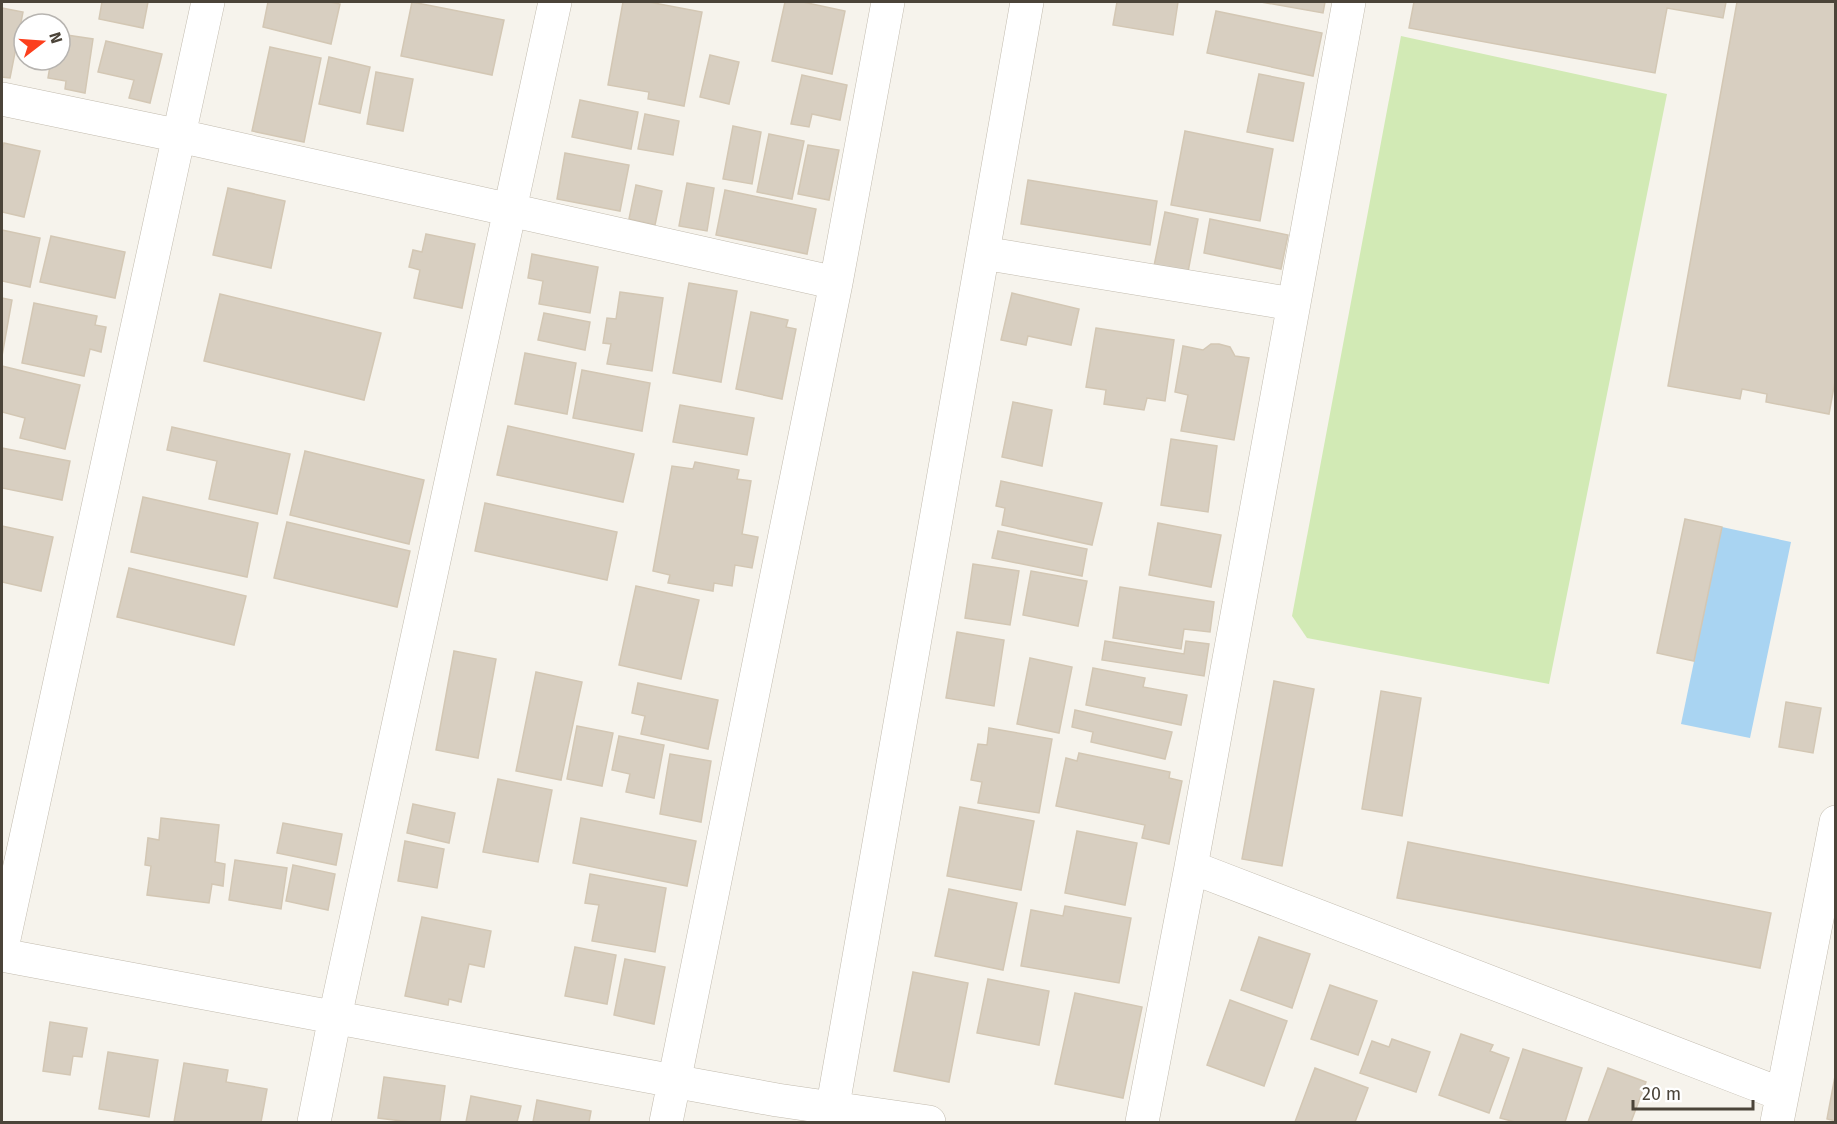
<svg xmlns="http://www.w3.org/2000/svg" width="1837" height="1124" font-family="'Fira Sans',sans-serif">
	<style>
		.green { fill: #d2eab5 }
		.water { fill: #a9d4f2 }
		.building { fill: #d8cfc1; stroke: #d3c7b4; stroke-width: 1.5 }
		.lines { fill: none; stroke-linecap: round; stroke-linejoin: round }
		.street-casing { stroke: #c2bbae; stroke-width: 34 }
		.street { stroke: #fff; stroke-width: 33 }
	</style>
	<rect width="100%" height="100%" fill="#f6f3ec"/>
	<path class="green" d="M 1401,36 L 1667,94 L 1549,684 L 1307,638 L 1292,616 Z"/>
	<path class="water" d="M 1722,527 L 1791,542 L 1750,738 L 1681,724 Z"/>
	<path class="building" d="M 102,2 L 148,2 L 143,28 L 99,19 Z
		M 268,2 L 330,2 L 340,4 L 331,44 L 263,27 Z
		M 412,2 L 504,20 L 492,75 L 401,56 Z
		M 623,2 L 649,2 L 702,12 L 684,106 L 648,99 L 649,92 L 608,85 Z
		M 785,2 L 803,2 L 845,11 L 832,74 L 772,61 Z
		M 1117,2 L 1178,2 L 1173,35 L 1113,25 Z
		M 1261,2 L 1325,2 L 1323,13 Z
		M 1414,2 L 1726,2 L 1723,18 L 1667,8 L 1655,73 L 1409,28 Z
		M 1737,2 L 1836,2 L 1836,376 L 1829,414 L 1766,402 L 1767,394 L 1742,389 L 1740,399 L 1668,386 Z
		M 2,8 L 23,12 L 10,78 L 2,77 Z
		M 1216,11 L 1322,33 L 1313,76 L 1207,53 Z
		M 60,34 L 93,39 L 85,93 L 65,89 L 66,81 L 48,78 L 51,60 L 60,60 Z
		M 106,41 L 162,54 L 150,103 L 129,98 L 134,80 L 98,72 Z
		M 270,47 L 321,58 L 304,142 L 252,131 Z
		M 710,55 L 739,62 L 729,104 L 700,97 Z
		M 329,57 L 370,67 L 360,113 L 319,104 Z
		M 376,72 L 413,79 L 403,131 L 367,124 Z
		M 1259,74 L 1304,83 L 1293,141 L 1247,132 Z
		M 802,75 L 847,85 L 840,120 L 812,114 L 809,127 L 791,124 Z
		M 580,100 L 638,112 L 631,149 L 572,137 Z
		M 645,114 L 679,121 L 673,155 L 638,149 Z
		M 733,126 L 761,132 L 752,184 L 723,179 Z
		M 1185,131 L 1273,149 L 1260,221 L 1171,205 Z
		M 769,134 L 804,141 L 792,199 L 757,192 Z
		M 4,143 L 40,151 L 24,217 L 2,212 L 2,151 Z
		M 808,145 L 839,150 L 829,200 L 798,194 Z
		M 565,153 L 629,165 L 620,211 L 557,199 Z
		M 1028,180 L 1157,201 L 1150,245 L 1021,224 Z
		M 687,183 L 714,188 L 707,231 L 679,226 Z
		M 636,185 L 662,191 L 655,225 L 629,219 Z
		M 228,188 L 285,201 L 271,268 L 213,255 Z
		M 725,190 L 816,209 L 807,254 L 716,235 Z
		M 1165,212 L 1198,219 L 1188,272 L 1154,266 Z
		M 1210,219 L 1288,235 L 1281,269 L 1204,253 Z
		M 2,230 L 40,238 L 30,287 L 2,281 Z
		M 426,234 L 475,244 L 462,308 L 414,298 L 420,270 L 409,267 L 413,250 L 422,252 Z
		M 51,236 L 125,252 L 115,298 L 40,282 Z
		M 532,254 L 598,267 L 590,313 L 539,304 L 543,281 L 528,278 Z
		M 689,283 L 737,291 L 721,382 L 673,373 Z
		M 620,292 L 663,298 L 652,371 L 607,364 L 611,344 L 603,343 L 607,318 L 616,319 Z
		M 1012,293 L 1079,309 L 1071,345 L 1028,336 L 1026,345 L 1001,340 Z
		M 220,294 L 381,333 L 364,400 L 204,361 Z
		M 2,298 L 12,300 L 2,356 Z
		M 34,303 L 97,316 L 95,325 L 106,327 L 101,352 L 90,349 L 84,376 L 22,363 Z
		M 751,312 L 788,320 L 786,327 L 796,329 L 782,399 L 736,389 Z
		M 544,313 L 590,322 L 585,350 L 538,340 Z
		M 1096,328 L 1174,340 L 1165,401 L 1147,398 L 1144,410 L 1104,404 L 1106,390 L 1086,387 Z
		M 1211,344 L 1219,344 L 1230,347 L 1235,356 L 1249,358 L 1234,440 L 1181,431 L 1188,395 L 1175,392 L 1183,346 L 1203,350 Z
		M 525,353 L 576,363 L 567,414 L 515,404 Z
		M 2,366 L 80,385 L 65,449 L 20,438 L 25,418 L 2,412 Z
		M 582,370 L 650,383 L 642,431 L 573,418 Z
		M 1013,402 L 1052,410 L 1042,466 L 1002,457 Z
		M 680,405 L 754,418 L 747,455 L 673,442 Z
		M 508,426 L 634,454 L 623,502 L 497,475 Z
		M 172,427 L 290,454 L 277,514 L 209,499 L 217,461 L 167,450 Z
		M 1171,439 L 1217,446 L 1208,512 L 1161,505 Z
		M 2,448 L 70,461 L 62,500 L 2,488 Z
		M 305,451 L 424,480 L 409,544 L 290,515 Z
		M 695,462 L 739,470 L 737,479 L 751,481 L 742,534 L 758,537 L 752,568 L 735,565 L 732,586 L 714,583 L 713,591 L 668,583 L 670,575 L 653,571 L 672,466 L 693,469 Z
		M 1001,481 L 1102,503 L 1092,545 L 1002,525 L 1005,508 L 996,506 Z
		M 143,497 L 258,523 L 247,577 L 131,552 Z
		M 485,503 L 617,532 L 607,580 L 475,551 Z
		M 1685,519 L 1722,527 L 1694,661 L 1657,653 Z
		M 287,522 L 410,551 L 397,607 L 274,578 Z
		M 1158,523 L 1221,535 L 1211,587 L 1149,575 Z
		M 2,526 L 53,537 L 41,591 L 2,582 Z
		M 998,531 L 1087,549 L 1082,576 L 992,558 Z
		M 973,564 L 1019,571 L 1010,625 L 965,618 Z
		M 129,568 L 246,596 L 234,645 L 117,617 Z
		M 1031,571 L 1087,581 L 1078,626 L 1023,615 Z
		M 636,586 L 699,600 L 681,679 L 619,665 Z
		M 1120,587 L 1214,602 L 1210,632 L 1184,629 L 1181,649 L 1113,638 Z
		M 957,632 L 1004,640 L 994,706 L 946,698 Z
		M 1105,641 L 1184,654 L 1186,641 L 1209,644 L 1204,676 L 1102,660 Z
		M 454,651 L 496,659 L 478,758 L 436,750 Z
		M 1030,658 L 1072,667 L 1059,733 L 1017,724 Z
		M 1093,668 L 1145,678 L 1143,687 L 1187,695 L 1181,725 L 1086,705 Z
		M 536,672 L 582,682 L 561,780 L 516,771 Z
		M 1274,681 L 1314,689 L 1282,866 L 1242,859 Z
		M 638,683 L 718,700 L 708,749 L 641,734 L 645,716 L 632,713 Z
		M 1381,691 L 1421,698 L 1402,816 L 1362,809 Z
		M 1786,702 L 1821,708 L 1813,753 L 1779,747 Z
		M 1075,710 L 1172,732 L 1165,759 L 1091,742 L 1093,732 L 1072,727 Z
		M 577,726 L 613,733 L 602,786 L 567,779 Z
		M 989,728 L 1052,739 L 1039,813 L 978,803 L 982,782 L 971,780 L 978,744 L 987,745 Z
		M 619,736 L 664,745 L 654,798 L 626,792 L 630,774 L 612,770 Z
		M 1079,753 L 1170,772 L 1169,778 L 1182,781 L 1169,844 L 1142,838 L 1145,825 L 1056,806 L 1066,758 L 1077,761 Z
		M 670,754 L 711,761 L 701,822 L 660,814 Z
		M 498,779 L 552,790 L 538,862 L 483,852 Z
		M 413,804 L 455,813 L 449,843 L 407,833 Z
		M 960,807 L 1034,821 L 1021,890 L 947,876 Z
		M 161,818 L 219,825 L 215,862 L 225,864 L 223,886 L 212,884 L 209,903 L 147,895 L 151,866 L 145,865 L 148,838 L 159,840 Z
		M 581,818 L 696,841 L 687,886 L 573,863 Z
		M 283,823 L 342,834 L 336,865 L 277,853 Z
		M 1077,831 L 1137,843 L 1125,905 L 1065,893 Z
		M 405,841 L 444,849 L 437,888 L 398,881 Z
		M 1408,842 L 1771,913 L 1760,968 L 1397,898 Z
		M 235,860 L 287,868 L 281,909 L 229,900 Z
		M 293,865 L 335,874 L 328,910 L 286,901 Z
		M 590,874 L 666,888 L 655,952 L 592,941 L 599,905 L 585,903 Z
		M 949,889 L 1017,903 L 1003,970 L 935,956 Z
		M 1065,906 L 1131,918 L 1119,983 L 1021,966 L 1031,910 L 1063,916 Z
		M 422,917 L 491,931 L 484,967 L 469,964 L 461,1002 L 449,999 L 448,1005 L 405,996 Z
		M 1259,937 L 1310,954 L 1292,1008 L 1241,990 Z
		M 575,947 L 616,955 L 607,1004 L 565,996 Z
		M 625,959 L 665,967 L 654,1024 L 614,1015 Z
		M 913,972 L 968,983 L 949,1082 L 894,1071 Z
		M 988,979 L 1049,991 L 1039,1045 L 977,1033 Z
		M 1330,985 L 1377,1001 L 1358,1055 L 1311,1039 Z
		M 1075,993 L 1142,1007 L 1123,1098 L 1055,1084 Z
		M 1230,1000 L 1287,1021 L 1264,1086 L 1207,1065 Z
		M 50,1022 L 87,1028 L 82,1057 L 73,1056 L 70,1075 L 43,1071 Z
		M 1461,1034 L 1493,1045 L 1490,1051 L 1509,1058 L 1489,1113 L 1439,1095 Z
		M 1392,1039 L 1430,1052 L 1416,1092 L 1360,1073 L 1372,1041 L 1389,1047 Z
		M 1523,1049 L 1582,1068 L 1565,1122 L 1515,1122 L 1500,1118 Z
		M 108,1052 L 158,1060 L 149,1117 L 99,1109 Z
		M 184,1063 L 228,1070 L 226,1082 L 267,1089 L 261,1122 L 174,1122 Z
		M 1315,1068 L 1368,1088 L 1355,1122 L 1295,1122 Z
		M 1608,1068 L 1646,1082 L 1631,1122 L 1588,1122 Z
		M 1836,1071 L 1836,1121 L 1827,1119 Z
		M 384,1077 L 445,1086 L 440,1122 L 410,1122 L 378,1118 Z
		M 471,1096 L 521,1106 L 517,1122 L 466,1122 Z
		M 537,1100 L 591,1111 L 589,1122 L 533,1122 Z"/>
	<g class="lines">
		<g class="street-casing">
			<path id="street" d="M 2,99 L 180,136 L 836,283
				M 983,253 L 1293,304
				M 1191,867 L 1781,1094
				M 2,948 L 208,2
				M 2,955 L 695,1085 L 777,1100 L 929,1122
				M 314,1122 L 335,1017 L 555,2
				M 666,1122 L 836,283 L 888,2
				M 830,1122 L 1027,2
				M 1142,1122 L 1191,867 L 1349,2
				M 1777,1122 L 1836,822"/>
		</g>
		<use href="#street" class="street"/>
	</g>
	<rect width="1837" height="1124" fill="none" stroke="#4b4439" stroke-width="6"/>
	<g transform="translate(42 42) rotate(73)"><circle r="28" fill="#ffffff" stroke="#b7b4b0" stroke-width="1.5"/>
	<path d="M0-4.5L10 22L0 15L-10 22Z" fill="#fc3f1d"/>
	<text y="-9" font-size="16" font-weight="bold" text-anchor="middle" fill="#4b4439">N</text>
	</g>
	<path d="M1633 1100v9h120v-9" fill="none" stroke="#4b4439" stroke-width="3"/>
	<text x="1642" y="1100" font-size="18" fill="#4b4439" stroke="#ffffff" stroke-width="4.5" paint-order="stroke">20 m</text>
</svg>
